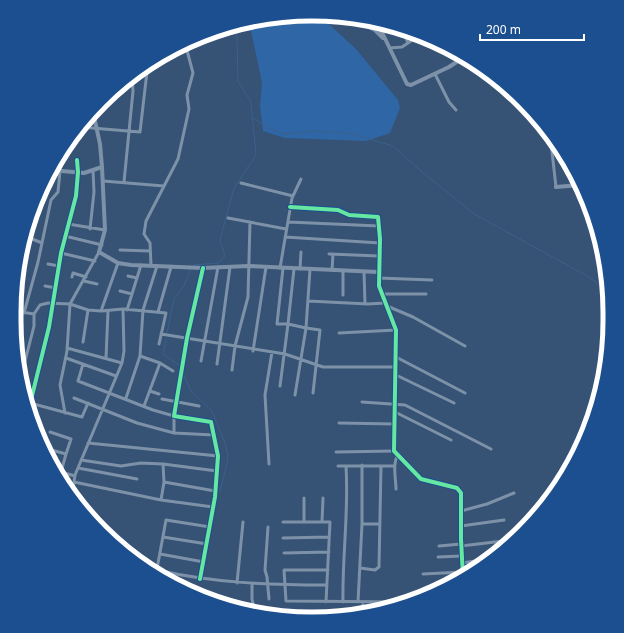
<svg xmlns="http://www.w3.org/2000/svg" width="624" height="633" font-family="'Noto Sans',sans-serif">
	<style>
		.green { fill: #2f66a5 }
		.lines { fill: none; stroke-linecap: round; stroke-linejoin: round }
		.stream { stroke: #3b618d; stroke-width: 1 }
		.minor { stroke: #7d92a8; stroke-width: 3 }
		.tertiary { stroke: #7d92a8; stroke-width: 4 }
		.cycleway-casing { stroke: #1b4f8f; stroke-width: 6 }
		.cycleway { stroke: #66e7a1; stroke-width: 4 }
		.rim { fill: none; stroke: #fff; stroke-width: 5 }
	</style>
	<rect width="100%" height="100%" fill="#365274"/>
	<path class="green" d="M 312,14 L 319,15 L 356,49 L 398,100 L 400,108 L 390,133 L 366,141 L 285,138 L 263,131 L 260,106 L 262,83 L 249,21 Z"/>
	<g class="lines">
		<path class="stream" d="M 253,118 L 269,128 L 284,134 L 314,131 L 349,133 L 393,146 L 421,171 L 474,214 L 589,277 L 608,291
			M 193,265 L 218,263 L 225,256 L 220,240 L 234,188 L 256,155 L 251,102 L 238,81 L 237,37 L 234,26
			M 167,333 L 174,299 L 184,286 L 190,270
			M 166,340 L 163,354 L 180,366
			M 183,374 L 191,391 L 212,411 L 225,443 L 228,456 L 227,463 L 220,492"/>
		<path class="minor" d="M 402,29 L 408,43
			M 390,48 L 402,47 L 420,35
			M 452,51 L 457,61
			M 136,73 L 146,75
			M 435,74 L 449,102 L 456,110
			M 80,127 L 140,132 L 148,63
			M 550,134 L 556,187
			M 66,144 L 75,144 L 73,135
			M 572,170 L 574,185
			M 103,181 L 164,186
			M 124,182 L 133,91 L 132,76
			M 241,183 L 293,196
			M 290,207 L 338,210 L 349,215 L 378,217 L 380,239
			M 228,218 L 286,229
			M 288,222 L 379,226
			M 68,224 L 105,230
			M 90,229 L 94,192 L 93,170
			M 25,236 L 42,243
			M 65,236 L 102,245
			M 285,237 L 380,243
			M 120,250 L 150,251
			M 61,253 L 95,261
			M 329,254 L 379,256
			M 48,264 L 59,266
			M 151,265 L 150,243 L 144,234 L 146,221 L 178,159 L 189,109 L 187,95 L 193,73 L 185,43
			M 280,268 L 292,198 L 301,179
			M 294,269 L 288,324 L 306,328 L 310,269
			M 300,269 L 301,252
			M 332,270 L 333,254
			M 343,271 L 343,295
			M 364,272 L 365,304
			M 128,276 L 137,278
			M 72,277 L 73,273 L 86,277
			M 378,278 L 432,280
			M 84,281 L 97,284
			M 45,286 L 56,288
			M 120,291 L 132,294
			M 382,294 L 426,294
			M 308,301 L 368,304 L 385,303
			M 387,306 L 413,317 L 465,346
			M 127,310 L 141,265
			M 15,311 L 34,314 L 40,305 L 48,303 L 70,304 L 99,252
			M 101,311 L 118,263
			M 158,312 L 171,267
			M 24,313 L 38,262 L 51,200 L 58,192 L 60,171
			M 339,333 L 396,330
			M 161,334 L 285,354 L 323,367 L 396,367
			M 83,342 L 88,310
			M 67,348 L 122,363
			M 253,351 L 266,267
			M 140,356 L 160,363 L 144,406
			M 396,357 L 465,393
			M 66,358 L 116,376
			M 106,358 L 108,311
			M 201,361 L 218,267
			M 160,363 L 173,371
			M 83,364 L 78,381 L 153,410 L 174,416 L 174,433
			M 217,364 L 230,267
			M 232,370 L 235,346 L 248,297 L 250,222
			M 396,375 L 454,403
			M 20,381 L 34,326 L 34,314
			M 280,386 L 288,324 L 277,324 L 283,268
			M 150,391 L 159,394
			M 295,395 L 306,328 L 320,330 L 313,393
			M 74,398 L 137,423 L 174,433 L 214,435
			M 126,398 L 140,356 L 143,310 L 157,266
			M 162,399 L 199,406
			M 362,402 L 405,405 L 491,449
			M 30,403 L 82,417 L 88,403
			M 29,408 L 49,327 L 61,253 L 76,196 L 78,172 L 77,160
			M 395,412 L 451,440
			M 65,413 L 60,385 L 67,351 L 70,304 L 88,310 L 101,311 L 123,309 L 166,313 L 159,344
			M 339,423 L 395,424
			M 50,432 L 71,439 L 66,454
			M 88,443 L 218,456
			M 44,448 L 66,454 L 61,472 L 75,476
			M 336,452 L 394,451
			M 81,460 L 121,466 L 141,463 L 163,464 L 217,471
			M 163,464 L 164,482
			M 269,464 L 265,395 L 272,352
			M 338,466 L 395,466
			M 78,468 L 137,479
			M 74,482 L 161,500 L 213,507
			M 396,489 C 396,479 392,464 398,455
			M 72,496 L 75,475 L 122,363 L 124,351 L 123,309
			M 161,500 L 164,482 L 215,491
			M 461,511 L 487,504 L 514,493
			M 283,522 L 330,522 L 326,602
			M 304,522 L 304,498
			M 322,522 L 323,498
			M 362,524 L 380,524
			M 461,526 L 504,520
			M 268,527 L 265,570 L 267,577 L 269,599
			M 163,537 L 207,544
			M 283,538 L 329,537
			M 439,546 L 461,544
			M 461,546 L 503,541 L 513,536
			M 284,553 L 329,552
			M 160,554 L 204,562
			M 438,557 L 462,556
			M 462,563 L 489,559
			M 360,568 L 375,570 L 379,567 L 381,466
			M 157,570 C 214,583 269,585 327,585
			M 328,570 L 284,570 L 286,601 L 406,602
			M 156,574 L 166,520 L 210,527
			M 423,574 L 463,572
			M 200,579 L 215,497 L 218,456 L 211,422 L 174,416 L 187,338 L 203,268
			M 237,583 L 243,522
			M 252,584 L 252,599 L 255,613
			M 343,602 C 342,557 349,512 346,466
			M 358,602 L 362,524 L 362,465
			M 362,614 L 363,602"/>
		<path class="tertiary" d="M 350,18 L 375,30 L 383,38
			M 377,22 L 407,84 L 411,85 L 449,67 L 464,57
			M 102,167 L 105,230 L 99,252 L 118,263 L 131,265 L 203,268 L 248,266 L 378,272
			M 51,170 L 84,173 L 102,167 L 100,144 L 93,112
			M 556,187 L 580,185
			M 380,239 L 379,286 L 396,330 L 394,451 L 421,479 L 457,488 L 461,493 L 461,539 L 463,577
			M 19,258 L 25,236"/>
		<g class="cycleway-casing">
			<path id="cycleway" d="M 290,207 L 338,210 L 349,215 L 378,217 L 380,239 L 379,286 L 396,330 L 394,451 L 421,479 L 457,488 L 461,493 L 461,539 L 463,577
				M 29,408 L 49,327 L 61,253 L 76,196 L 78,172 L 77,160
				M 200,579 L 215,497 L 218,456 L 211,422 L 174,416 L 187,338 L 203,268"/>
		</g>
		<use href="#cycleway" class="cycleway"/>
	</g>
	<path d="M0 0H624V633H0ZM312 21H312A291 291 0 0 1 603 312V321A291 291 0 0 1 312 612H312A291 291 0 0 1 21 321V312A291 291 0 0 1 312 21Z" fill="#1b4f8f" fill-rule="evenodd"/>
	<path class="rim" d="M312 21H312A291 291 0 0 1 603 312V321A291 291 0 0 1 312 612H312A291 291 0 0 1 21 321V312A291 291 0 0 1 312 21Z"/>
	<path d="M480 34v6h104v-6" fill="none" stroke="#ffffff" stroke-width="2"/>
	<text x="486" y="34" font-size="12" fill="#ffffff" stroke="#1b4f8f" stroke-width="3" paint-order="stroke">200 m</text>
</svg>
